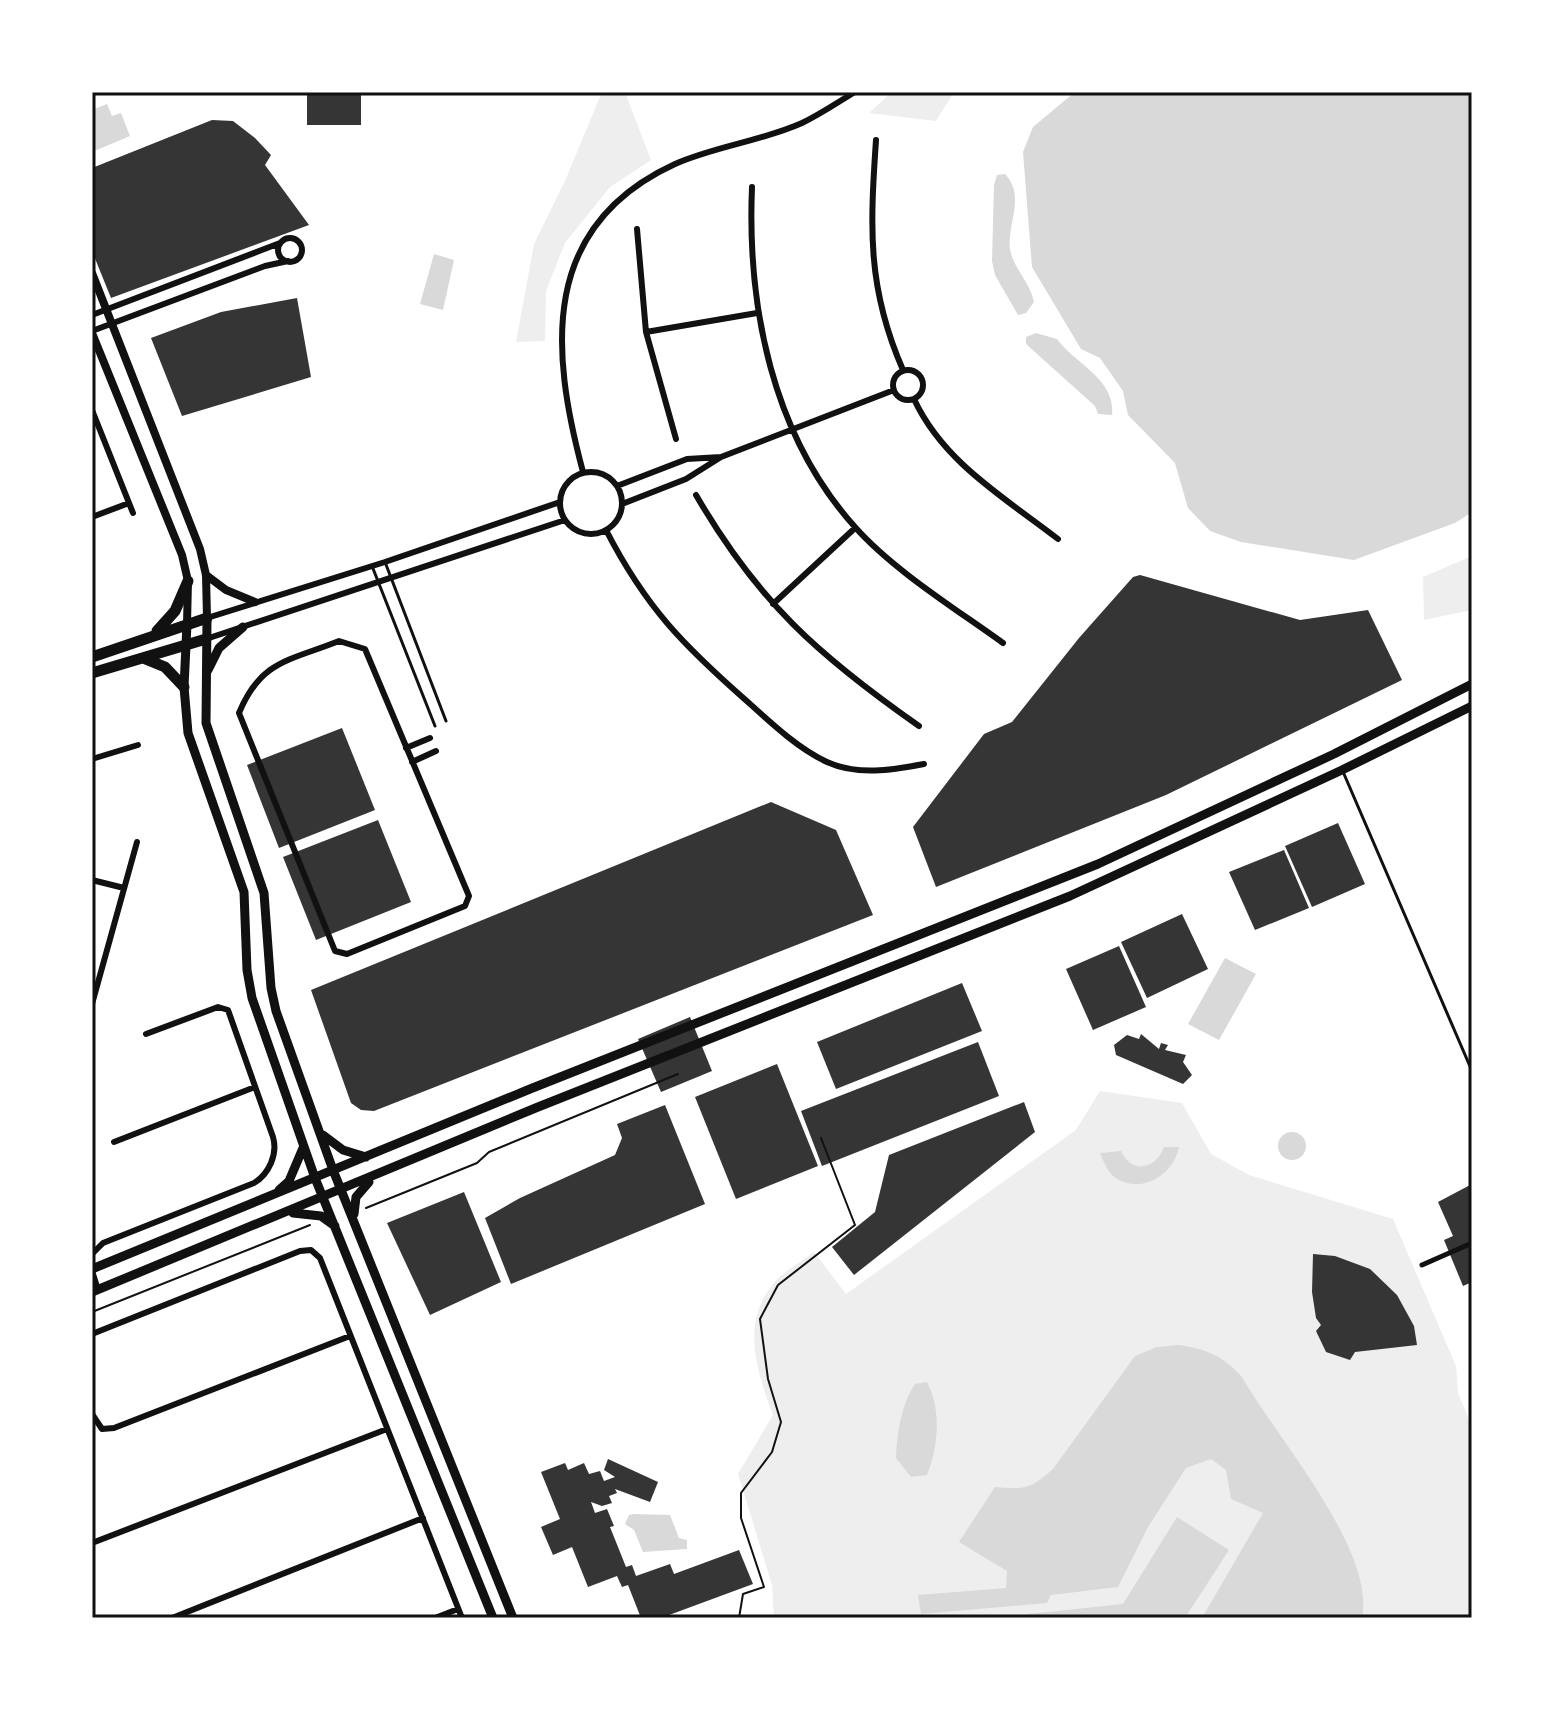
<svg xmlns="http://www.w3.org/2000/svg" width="1564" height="1710" font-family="'Alegreya Sans',sans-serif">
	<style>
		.green { fill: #eee }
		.water { fill: #d9d9d9 }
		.building { fill: #353535 }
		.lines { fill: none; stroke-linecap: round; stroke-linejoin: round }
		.path { stroke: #111; stroke-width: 2 }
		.service { stroke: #111; stroke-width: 3 }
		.pedestrian { stroke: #111; stroke-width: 5 }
		.minor { stroke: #111; stroke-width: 6 }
		.tertiary { stroke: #111; stroke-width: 8 }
		.secondary { stroke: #111; stroke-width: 9 }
		.motorway { stroke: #111; stroke-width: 11 }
		.neatline { fill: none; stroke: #111; stroke-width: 3 }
	</style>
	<rect width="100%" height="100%" fill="#fff"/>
	<path class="green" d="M 602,92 L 625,92 L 651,160 L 610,187 L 565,243 L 546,291 L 545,341 L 516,342 L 534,244 L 565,181 Z
		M 892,92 L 954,92 L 936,121 L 869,113 Z
		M 1472,556 L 1472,610 L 1424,620 L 1423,577 Z
		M 1100,1091 L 1182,1103 L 1211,1154 L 1249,1175 L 1393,1219 L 1456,1366 L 1458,1393 L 1472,1427 L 1472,1618 L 774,1618 L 772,1585 L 738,1474 L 773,1415 C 757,1372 740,1322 774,1283 C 784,1271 801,1262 814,1252 L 846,1294 L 1076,1130 Z"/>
	<path class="water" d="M 1075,92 L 1472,92 L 1472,512 L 1455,523 L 1354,560 L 1241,542 L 1210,531 L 1188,508 L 1175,463 L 1128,415 L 1123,391 L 1100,358 L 1081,349 L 1032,267 L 1023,152 L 1033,127 Z
		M 107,104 L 112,116 L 121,113 L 130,136 L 92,152 L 92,110 Z
		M 1005,174 C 1026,196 1007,223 1010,249 C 1013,268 1030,282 1034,302 L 1026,313 L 1018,315 L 995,275 L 992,261 L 994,185 L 997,175 Z
		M 434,254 L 454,260 L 443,310 L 420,304 Z
		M 1036,333 L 1057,339 C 1074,363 1116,379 1112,415 L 1098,414 L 1095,406 L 1026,344 L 1026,337 Z
		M 1225,958 L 1256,974 L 1219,1040 L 1188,1024 Z
		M1278 1146a14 14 0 1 1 28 0a14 14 0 1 1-28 0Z
		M 1164,1147 L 1179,1147 C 1174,1174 1143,1194 1117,1179 C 1108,1174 1104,1162 1100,1153 L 1121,1151 C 1132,1175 1156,1169 1164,1147 Z
		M 1179,1345 C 1207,1349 1223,1356 1242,1377 C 1276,1437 1376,1550 1362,1618 L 1202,1618 L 1263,1513 L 1231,1499 L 1226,1470 L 1211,1459 L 1186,1468 L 1148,1527 L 1118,1587 L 1051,1595 L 1047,1603 L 921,1614 L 918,1595 L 1006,1588 L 1007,1571 L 959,1542 L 995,1487 C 1026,1489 1029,1490 1053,1469 L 1135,1356 L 1157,1347 Z
		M 927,1382 C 942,1411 938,1447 927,1475 L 911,1477 L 896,1458 C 897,1434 901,1405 915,1384 Z
		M 634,1514 L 670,1515 L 679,1538 L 687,1540 L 687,1549 L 643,1552 L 634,1530 L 625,1524 L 629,1515 Z
		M 1177,1517 L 1229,1550 L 1185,1618 L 1030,1618 L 1028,1614 L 1123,1604 Z"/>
	<path class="building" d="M 307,92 L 361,92 L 361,125 L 307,125 Z
		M 212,120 L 233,121 L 255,138 L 271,155 L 265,165 L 309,225 L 111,298 L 92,251 L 92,168 Z
		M 297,298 L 311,377 L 182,416 L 151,338 L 221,312 Z
		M 1140,575 L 1300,620 L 1368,610 L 1402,680 L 1166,795 L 936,887 L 913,827 L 984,734 L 1012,722 L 1079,638 L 1133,577 Z
		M 342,728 L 375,810 L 279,848 L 247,765 Z
		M 771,802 L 836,830 L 873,915 L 374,1111 L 361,1110 L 351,1103 L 311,990 Z
		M 378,820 L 411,902 L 316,940 L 283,857 Z
		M 1338,823 L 1365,884 L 1312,907 L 1285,846 Z
		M 1284,850 L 1309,908 L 1255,930 L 1229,872 Z
		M 1182,914 L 1208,969 L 1147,998 L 1121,942 Z
		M 1119,946 L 1146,1007 L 1093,1030 L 1066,969 Z
		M 962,983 L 982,1031 L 836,1089 L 817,1042 Z
		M 690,1017 L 712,1071 L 661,1092 L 638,1039 Z
		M 1141,1034 L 1159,1049 L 1161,1043 L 1168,1045 L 1165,1050 L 1186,1055 L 1183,1062 L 1192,1075 L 1183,1084 L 1116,1055 L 1114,1045 L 1127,1035 L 1139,1039 Z
		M 978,1042 L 999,1096 L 822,1166 L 801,1111 Z
		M 777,1064 L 818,1166 L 736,1199 L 695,1097 Z
		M 1024,1102 L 1035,1132 L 854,1275 L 832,1247 L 875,1212 L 889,1155 Z
		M 665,1105 L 705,1204 L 511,1284 L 485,1218 L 520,1198 L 615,1155 L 622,1138 L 617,1124 Z
		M 1472,1184 L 1472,1282 L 1463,1286 L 1444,1240 L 1453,1236 L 1438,1202 Z
		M 464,1192 L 501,1282 L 430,1315 L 387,1223 Z
		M 1313,1254 L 1335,1256 L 1370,1269 L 1397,1295 L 1414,1326 L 1417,1345 L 1355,1352 L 1350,1360 L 1326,1352 L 1316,1331 L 1321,1325 L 1316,1318 L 1312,1292 Z
		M 608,1459 L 658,1482 L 650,1502 L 615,1489 L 617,1493 L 609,1496 L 612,1503 L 602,1506 L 591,1502 L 595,1513 L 607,1509 L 614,1526 L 610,1527 L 626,1567 L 632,1565 L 636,1576 L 670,1564 L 674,1574 L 739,1550 L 753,1584 L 661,1618 L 641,1618 L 628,1585 L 622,1587 L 617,1576 L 588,1587 L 572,1547 L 553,1555 L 541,1527 L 560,1519 L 541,1472 L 565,1463 L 568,1470 L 584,1463 L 589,1474 L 600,1471 L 604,1481 L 615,1477 L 604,1470 Z"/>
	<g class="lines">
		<path class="path" d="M 366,1208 L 477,1163 L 489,1152 L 678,1074
			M 92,1312 L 310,1225
			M 739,1618 L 743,1594 L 764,1587 L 741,1518 L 741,1493 L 772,1452 L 781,1422 L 768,1379 L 760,1319 L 778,1285 L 855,1225 L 821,1138"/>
		<path class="service" d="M 385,562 L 446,721
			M 372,566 L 435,726
			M 1344,774 L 1472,1071"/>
		<path class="pedestrian" d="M 1422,1265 L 1472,1243"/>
		<path class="minor" d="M 876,140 C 870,228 867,288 903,370
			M 752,187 C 747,306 772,435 855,527 C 893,570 956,609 1003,643
			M 637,229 L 646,332 L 676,439
			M278 250a12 12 0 1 1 24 0a12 12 0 1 1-24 0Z
			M 92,315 L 280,243
			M 92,331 L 265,266 L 288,261
			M 646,332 L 757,313
			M893 385a15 15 0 1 1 30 0a15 15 0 1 1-30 0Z
			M 914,399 C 943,462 1005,498 1058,539
			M 92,410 L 133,513
			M560 503a31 31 0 1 1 62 0a31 31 0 1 1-62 0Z
			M 583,472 C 550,349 540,226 675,164 C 716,146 762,141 802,123 C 821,114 838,102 855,92
			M 617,486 L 687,459 L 721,457
			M 696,495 C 758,602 819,656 919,726
			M 622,504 L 686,479 L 721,457 L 894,390
			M 92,517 L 129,503
			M 606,530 C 646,608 684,646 749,703 C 772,724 799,749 827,762 C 858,776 892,770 924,764
			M 773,604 L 855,528
			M 207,618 L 385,562 L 560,502
			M 206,639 L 565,520
			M 339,641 L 365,649 L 469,896 L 465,906 L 347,954 L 335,951 L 239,713 C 261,660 289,661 339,641 Z
			M 406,748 L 430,738
			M 92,759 L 138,745
			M 412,762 L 436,751
			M 92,880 L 124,888
			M 92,1004 L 137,842
			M 114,1142 L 255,1087
			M 92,1254 L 103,1243 L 254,1183 C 269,1174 278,1154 273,1137 L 228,1010 L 218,1007 L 146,1034
			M 92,1271 L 98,1290
			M 92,1334 L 300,1251 L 311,1250 L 320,1258 L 462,1618
			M 92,1414 L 102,1429 L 114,1428 L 350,1336
			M 92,1543 L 387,1429
			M 172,1618 L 423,1518
			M 435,1618 L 458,1609"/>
		<path class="tertiary" d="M 92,273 L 200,549 L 206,575 L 207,618
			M 92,333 L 182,555 L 188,581 L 187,624
			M 206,575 L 226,590 L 255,602"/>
		<path class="secondary" d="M 207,618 L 206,723 L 264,893 L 271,988 L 276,1011 L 333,1170 L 513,1618
			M 187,624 L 184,687 L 188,733 L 244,892 L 247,970 L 252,998 L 315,1178 L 493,1618
			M 208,670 L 219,648 L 243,627
			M 323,1135 L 343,1150 L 366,1157
			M 279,1190 L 289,1181 L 303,1148
			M 293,1213 L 321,1216 L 335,1226
			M 354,1214 L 356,1197 L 369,1182
			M 92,1269 L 530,1089 L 1098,864 L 1334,754 L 1472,684
			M 92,1292 L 538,1107 L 1070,896 L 1342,770 L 1472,706"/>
		<path class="motorway" d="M 157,631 L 175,611 L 188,581
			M 92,657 L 207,618
			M 143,658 L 165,667 L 184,687
			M 92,673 L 206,639"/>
	</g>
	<rect width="1564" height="1710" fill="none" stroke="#ffffff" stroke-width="188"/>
	<rect x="94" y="94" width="1376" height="1522" class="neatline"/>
</svg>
